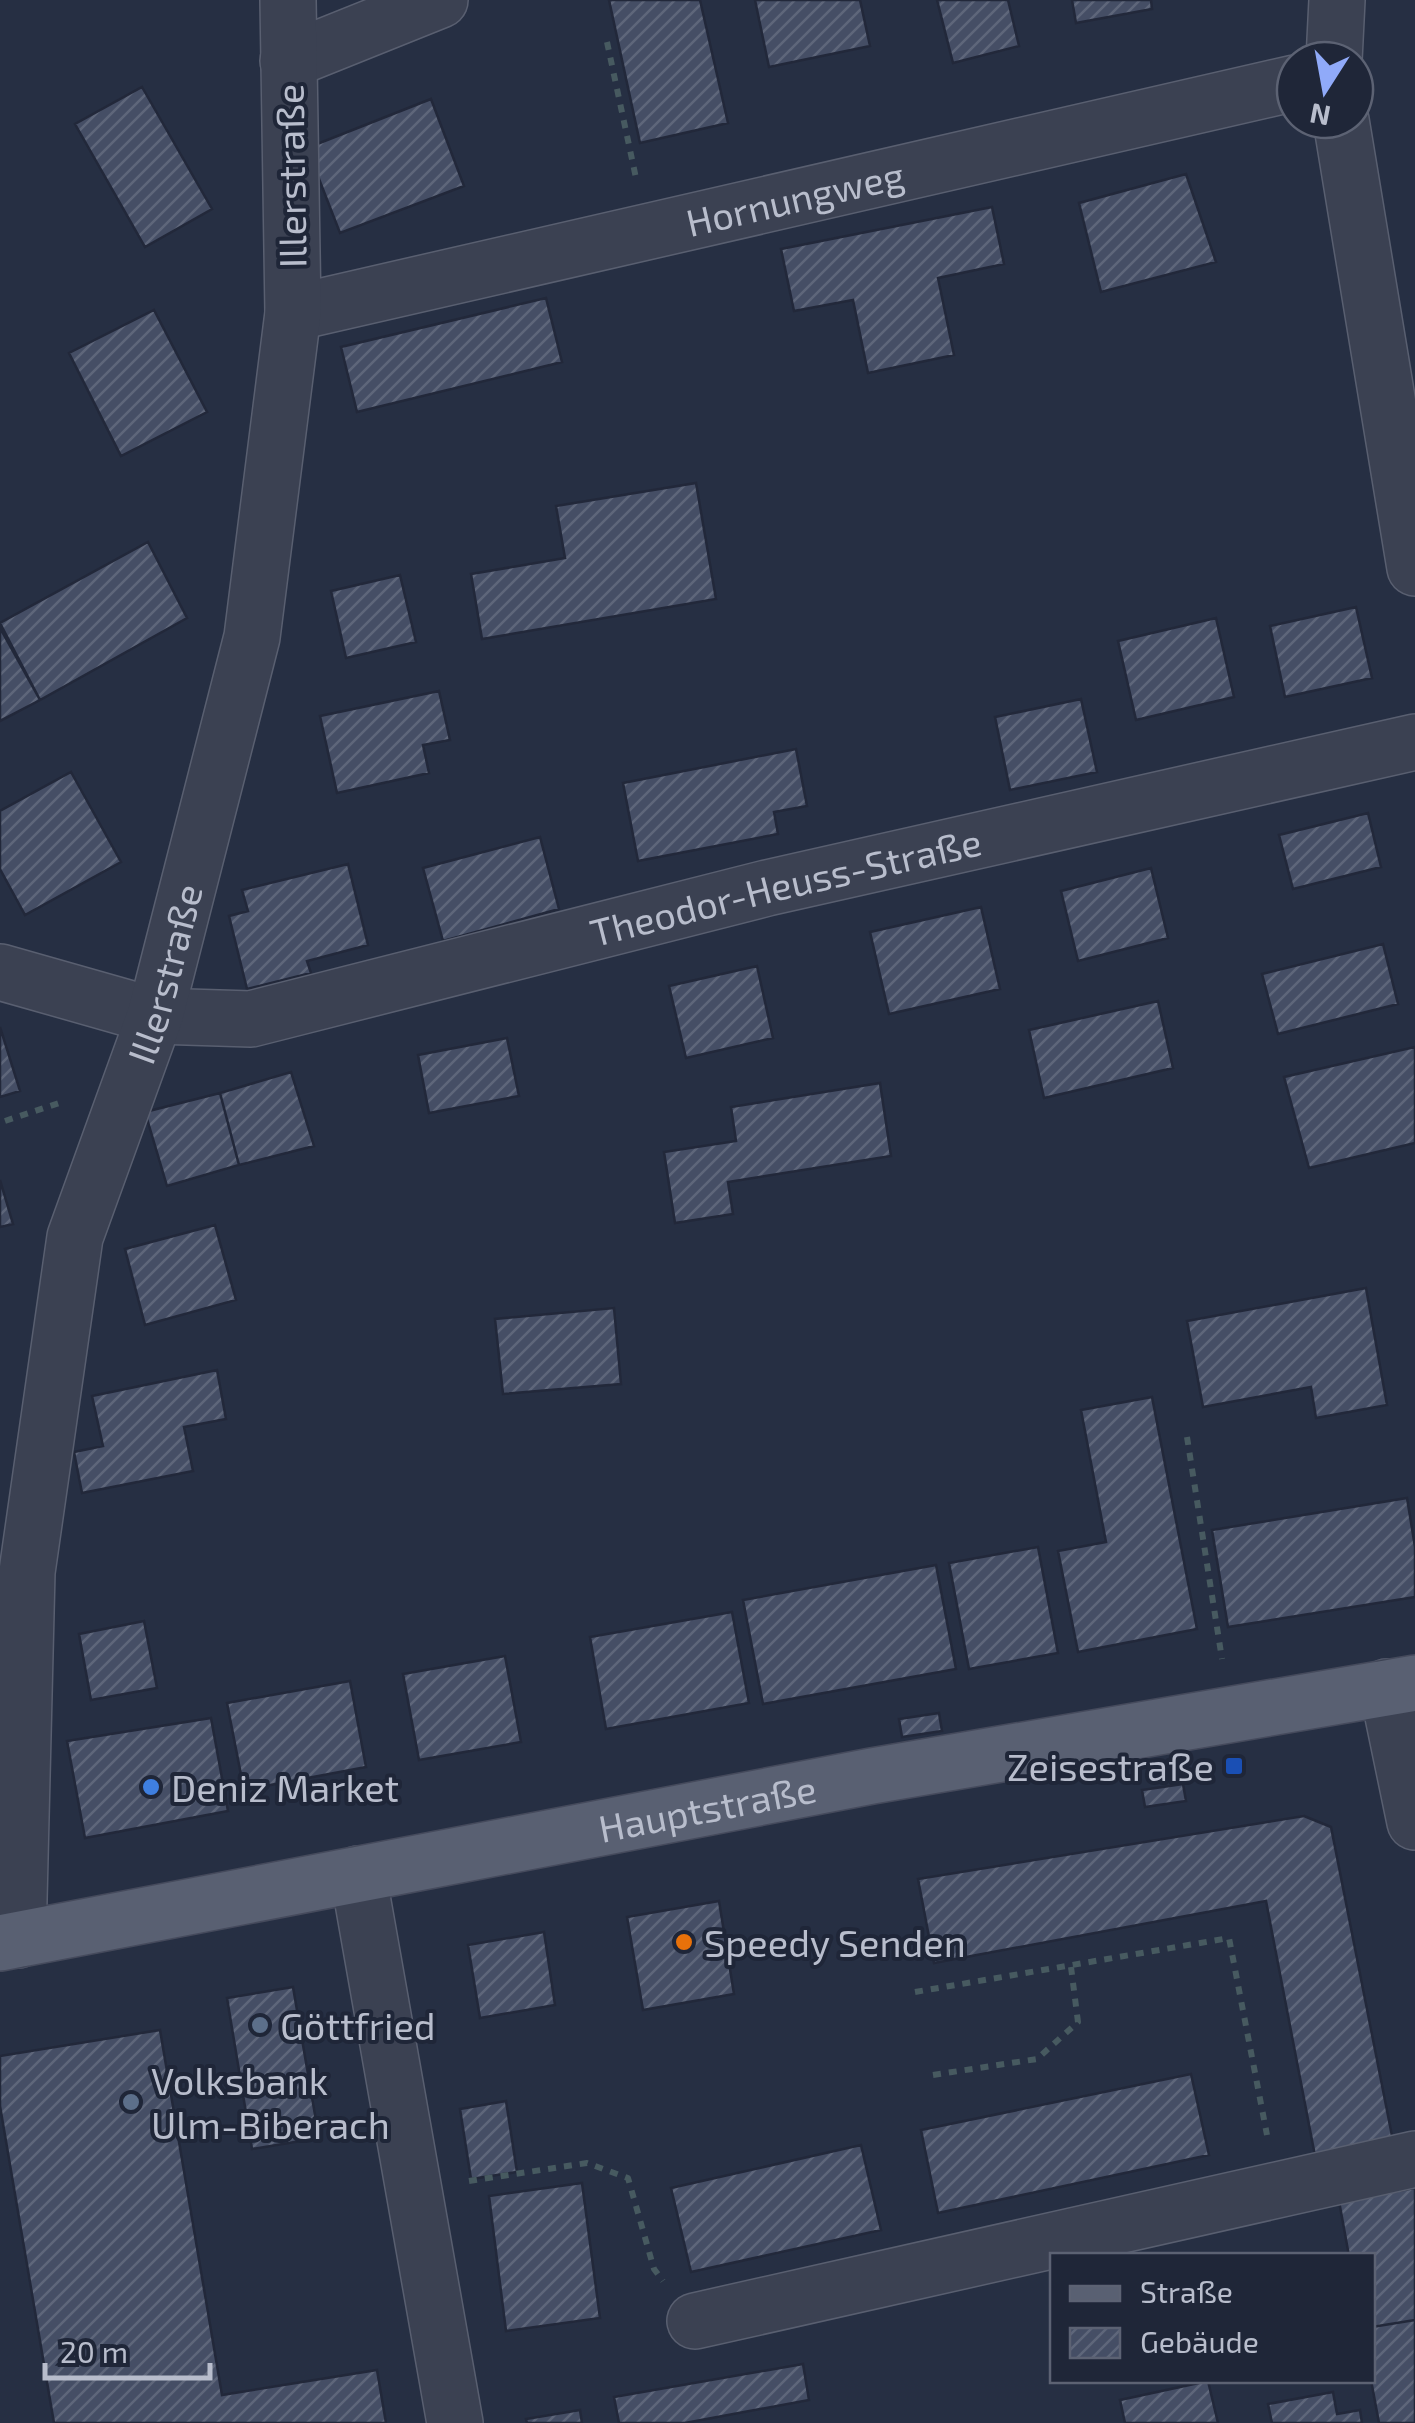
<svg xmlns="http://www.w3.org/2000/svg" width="1415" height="2423" font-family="'Exo 2',sans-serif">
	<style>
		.building { fill: url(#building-hatch); stroke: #22283a; stroke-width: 2.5 }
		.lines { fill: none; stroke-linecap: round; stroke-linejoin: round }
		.minor-casing { stroke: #595f70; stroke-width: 58 }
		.major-casing { stroke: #454a5c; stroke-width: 58 }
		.path { stroke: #475a60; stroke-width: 6; stroke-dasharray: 8 8; stroke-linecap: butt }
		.minor { stroke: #3b4152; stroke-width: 55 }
		.major { stroke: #596072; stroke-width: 55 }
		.transit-dot { fill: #1a4fb4; stroke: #1f2638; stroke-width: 4 }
		.shop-dot { fill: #3f7fe0; stroke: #1f2638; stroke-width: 4 }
		.food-dot { fill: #e8710a; stroke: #1f2638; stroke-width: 4 }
		.service-dot { fill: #5c6f8a; stroke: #1f2638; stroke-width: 4 }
		.labels { text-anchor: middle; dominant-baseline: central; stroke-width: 8; stroke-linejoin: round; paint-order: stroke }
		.street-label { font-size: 38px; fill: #b8bdcc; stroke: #1f2638 }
		.poi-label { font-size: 38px; fill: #b8bdcc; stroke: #1f2638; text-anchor: start }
	</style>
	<defs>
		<pattern id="building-hatch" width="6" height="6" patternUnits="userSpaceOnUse" patternTransform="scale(2.5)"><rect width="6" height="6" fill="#454e65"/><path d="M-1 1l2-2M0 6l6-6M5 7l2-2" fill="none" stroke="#5e667a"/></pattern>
	</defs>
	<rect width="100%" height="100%" fill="#262f43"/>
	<path class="building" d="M 609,0 L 700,0 L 728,123 L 640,143 Z
		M 755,0 L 860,0 L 870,46 L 769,67 Z
		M 937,0 L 1008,0 L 1019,46 L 953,63 Z
		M 1072,0 L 1151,0 L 1152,9 L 1076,23 Z
		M 142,87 L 212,209 L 145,247 L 75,124 Z
		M 431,99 L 464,186 L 340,233 L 307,148 Z
		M 1186,174 L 1216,262 L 1101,292 L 1079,203 Z
		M 992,207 L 1004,264 L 938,278 L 954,355 L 868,373 L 853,300 L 794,311 L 781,249 Z
		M 546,298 L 562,362 L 357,412 L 341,347 Z
		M 154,310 L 207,412 L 121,456 L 69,353 Z
		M 696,483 L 716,599 L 482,639 L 471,574 L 565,558 L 556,506 Z
		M 148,542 L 187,618 L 40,700 L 0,623 Z
		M 400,575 L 416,642 L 346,658 L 331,591 Z
		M 1356,607 L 1372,678 L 1285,697 L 1270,626 Z
		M 1216,618 L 1234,697 L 1136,720 L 1118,641 Z
		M 0,628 L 40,700 L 0,721 Z
		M 439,691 L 450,740 L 423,745 L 429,773 L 337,793 L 320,716 Z
		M 1081,699 L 1097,772 L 1010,790 L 995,717 Z
		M 796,749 L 807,806 L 774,812 L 778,834 L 638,861 L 623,783 Z
		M 71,772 L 121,862 L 25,915 L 0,869 L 0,811 Z
		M 1368,813 L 1381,867 L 1293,889 L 1279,835 Z
		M 540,837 L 559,909 L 443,941 L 423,868 Z
		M 348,864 L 368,945 L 307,961 L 311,973 L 247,989 L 229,916 L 248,911 L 242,890 Z
		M 1151,868 L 1168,938 L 1078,961 L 1061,891 Z
		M 981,907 L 1000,989 L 889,1014 L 870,932 Z
		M 1383,944 L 1398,1004 L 1278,1034 L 1262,974 Z
		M 757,966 L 773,1038 L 686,1058 L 669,986 Z
		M 1158,1001 L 1173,1068 L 1044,1098 L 1029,1030 Z
		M 0,1027 L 20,1091 L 0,1097 Z
		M 507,1038 L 519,1096 L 429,1113 L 418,1055 Z
		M 1415,1047 L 1415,1143 L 1309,1168 L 1284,1077 Z
		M 291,1072 L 314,1146 L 239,1165 L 220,1093 Z
		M 880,1083 L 891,1156 L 728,1182 L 733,1214 L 675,1223 L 664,1152 L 736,1141 L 731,1107 Z
		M 220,1093 L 239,1165 L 167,1186 L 145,1112 Z
		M 0,1180 L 13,1224 L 0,1227 Z
		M 215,1225 L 236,1300 L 145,1325 L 125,1249 Z
		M 1366,1288 L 1387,1405 L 1316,1418 L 1311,1387 L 1203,1407 L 1187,1321 Z
		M 614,1308 L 621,1384 L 503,1394 L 495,1319 Z
		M 217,1370 L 226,1419 L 184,1427 L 193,1471 L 82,1493 L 74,1452 L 103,1446 L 92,1396 Z
		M 1152,1397 L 1197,1629 L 1078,1652 L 1058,1551 L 1106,1542 L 1081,1410 Z
		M 1407,1498 L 1415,1547 L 1415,1597 L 1228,1627 L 1212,1530 Z
		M 1038,1547 L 1058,1653 L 969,1669 L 949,1563 Z
		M 936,1565 L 956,1669 L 763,1704 L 743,1600 Z
		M 732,1612 L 749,1703 L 606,1729 L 590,1637 Z
		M 144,1621 L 157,1688 L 91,1700 L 79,1634 Z
		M 505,1656 L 521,1742 L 419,1760 L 403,1674 Z
		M 350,1681 L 366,1767 L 244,1790 L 227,1703 Z
		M 939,1713 L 942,1731 L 902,1737 L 899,1719 Z
		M 211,1718 L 228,1811 L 85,1838 L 67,1741 Z
		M 1183,1784 L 1186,1801 L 1145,1807 L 1142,1790 Z
		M 1304,1816 L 1331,1827 L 1394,2146 L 1316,2161 L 1266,1901 L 934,1963 L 918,1879 Z
		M 719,1901 L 734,1994 L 643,2010 L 627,1917 Z
		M 544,1932 L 555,2005 L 480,2018 L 468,1945 Z
		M 293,1987 L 319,2138 L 252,2149 L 227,1998 Z
		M 160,2030 L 222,2395 L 377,2370 L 386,2423 L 54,2423 L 0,2106 L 0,2056 Z
		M 1191,2074 L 1209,2155 L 938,2213 L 921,2130 Z
		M 506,2101 L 517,2172 L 471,2179 L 460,2109 Z
		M 861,2145 L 881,2230 L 691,2272 L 671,2188 Z
		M 582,2183 L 600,2318 L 506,2331 L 489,2196 Z
		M 1415,2188 L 1415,2320 L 1372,2327 L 1372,2256 L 1349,2256 L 1339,2201 Z
		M 1415,2320 L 1415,2423 L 1379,2423 L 1371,2380 L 1372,2327 Z
		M 803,2364 L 809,2400 L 685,2423 L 619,2423 L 614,2397 Z
		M 1208,2381 L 1218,2423 L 1125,2423 L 1120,2400 Z
		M 1333,2392 L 1337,2414 L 1360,2410 L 1362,2423 L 1272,2423 L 1268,2404 Z
		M 580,2410 L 582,2423 L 527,2423 L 526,2419 Z"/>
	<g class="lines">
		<g class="minor-casing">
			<g id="minor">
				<path d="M 1334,60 L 1337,0"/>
				<path d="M 288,61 L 440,0"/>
				<path d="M 1341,120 L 1415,568"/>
				<path id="s1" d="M 293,313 L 1295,83"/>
				<path id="s2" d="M 0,972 L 155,1016 L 251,1019 L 767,888 L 1415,742"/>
				<path d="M 1387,1687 L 1415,1822"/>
				<path d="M 358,1874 L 455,2423"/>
				<path id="s3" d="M 18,1940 L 27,1572 L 75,1237 L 155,1016 L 252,637 L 293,313 L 288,0"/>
				<path d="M 695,2321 L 1415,2159"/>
			</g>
		</g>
		<g class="major-casing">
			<g id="major">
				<path id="s4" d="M 0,1943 L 872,1776 L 1415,1683"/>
			</g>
		</g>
		<path class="path" d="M 607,42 L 636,178
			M 5,1121 L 65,1101
			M 1187,1437 L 1222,1659
			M 915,1992 L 1229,1938 L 1267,2135
			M 933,2075 L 1037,2059 L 1078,2022 L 1071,1967
			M 469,2181 L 587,2163 L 628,2178 L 654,2269 L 663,2281"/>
		<use href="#minor" class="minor"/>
		<use href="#major" class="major"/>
	</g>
	<rect class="transit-dot" x="1224" y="1756" width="20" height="20" rx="5"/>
	<circle class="shop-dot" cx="151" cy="1787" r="10"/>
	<circle class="food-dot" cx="684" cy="1942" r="10"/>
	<g class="service-dot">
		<circle cx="260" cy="2025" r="10"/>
		<circle cx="131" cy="2102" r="10"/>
	</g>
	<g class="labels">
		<g class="street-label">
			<text transform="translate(290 176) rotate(-91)">Illerstraße</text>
			<text stroke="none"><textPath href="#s1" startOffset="515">Hornungweg</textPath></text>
			<text stroke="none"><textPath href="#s2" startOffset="808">Theodor-Heuss-Straße</textPath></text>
			<text stroke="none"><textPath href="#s3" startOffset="985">Illerstraße</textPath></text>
			<text stroke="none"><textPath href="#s4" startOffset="720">Hauptstraße</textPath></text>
		</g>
		<g class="poi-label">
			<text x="1214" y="1766" text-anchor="end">Zeisestraße</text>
			<text x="171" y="1787">Deniz Market</text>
			<text x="704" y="1942">Speedy Senden</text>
			<text x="280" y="2025">Göttfried</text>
			<text x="151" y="2080">Volksbank<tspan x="151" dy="44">Ulm-Biberach</tspan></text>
		</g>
	</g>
	<rect x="1050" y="2253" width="325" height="130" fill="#1f2638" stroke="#5c6273" stroke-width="2.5"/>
	<rect x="1070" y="2286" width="50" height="15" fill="#596072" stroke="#5c6273" stroke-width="2.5"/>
	<text x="1140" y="2303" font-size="30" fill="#b8bdcc">Straße</text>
	<rect x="1070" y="2328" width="50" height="30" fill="url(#building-hatch)" stroke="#5c6273" stroke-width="2.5"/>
	<text x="1140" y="2353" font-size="30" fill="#b8bdcc">Gebäude</text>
	<g transform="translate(1325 90) rotate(191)"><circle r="48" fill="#1f2638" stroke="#5c6273" stroke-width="2.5"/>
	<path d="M0-8L18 38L0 25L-18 38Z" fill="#90aaf9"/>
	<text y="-15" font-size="28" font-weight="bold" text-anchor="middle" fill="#b8bdcc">N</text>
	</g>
	<path d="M45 2363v15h165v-15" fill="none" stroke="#b8bdcc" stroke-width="5"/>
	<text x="60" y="2363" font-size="30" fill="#b8bdcc" stroke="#1f2638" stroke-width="8" paint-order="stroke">20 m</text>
</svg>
